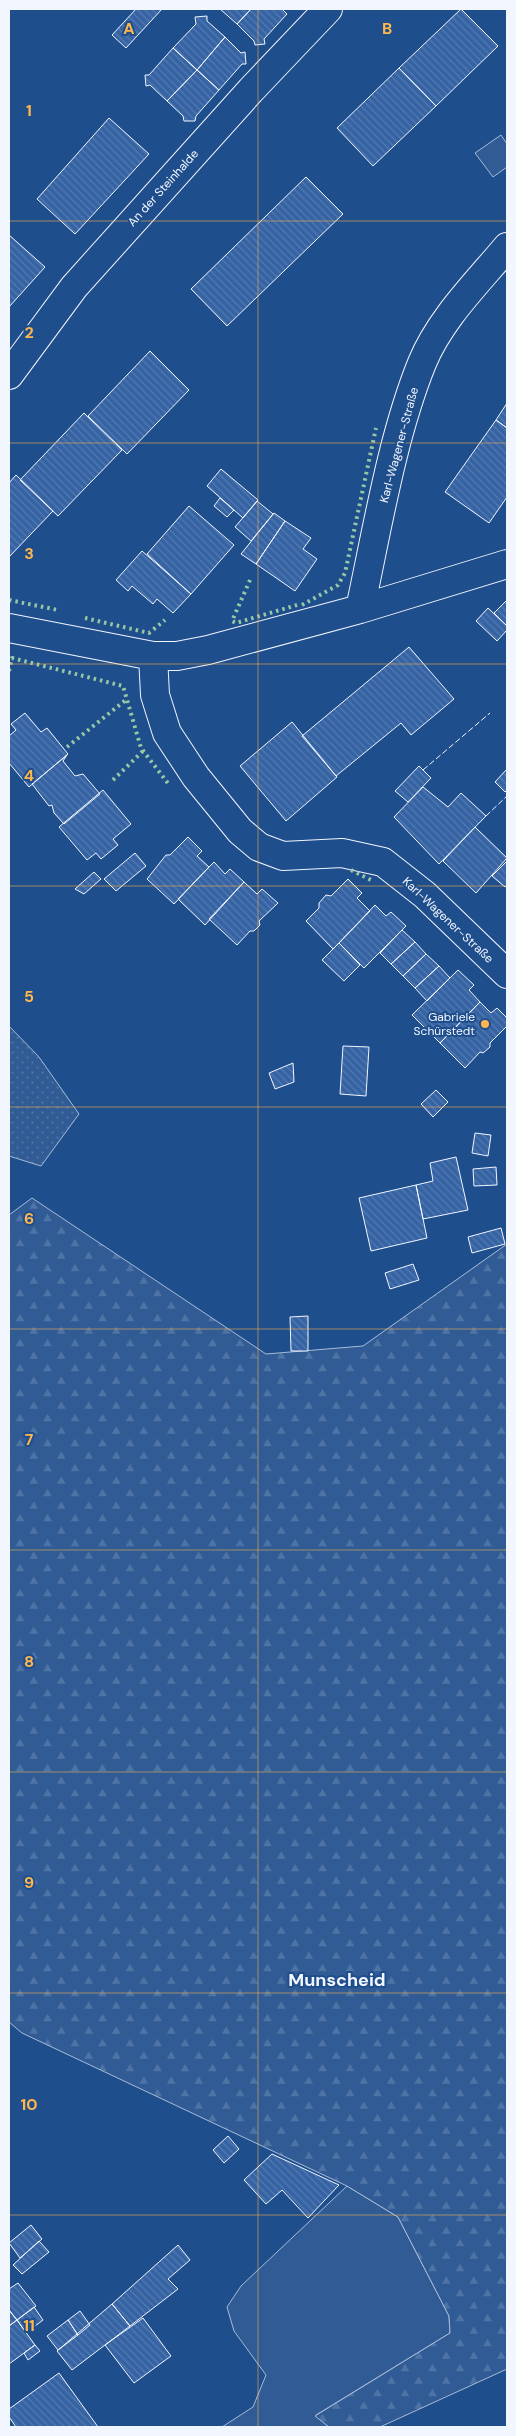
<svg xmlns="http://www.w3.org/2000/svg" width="516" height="2436" font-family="'DM Sans',sans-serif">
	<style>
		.built { fill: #305b95; stroke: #a8bbd7 }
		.forest { fill: url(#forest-firs); stroke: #a8bbd7 }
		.garden { fill: url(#garden-dots); stroke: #a8bbd7 }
		.building { fill: url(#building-back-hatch); stroke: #f2f6ff }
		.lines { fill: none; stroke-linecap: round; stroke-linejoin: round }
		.minor-casing { stroke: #f2f6ff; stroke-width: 30 }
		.minor { stroke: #1f4e8c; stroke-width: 28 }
		.hedge { stroke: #97c8a6; stroke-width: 4; stroke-dasharray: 2.5 4; stroke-linecap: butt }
		.fence { stroke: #f2f6ff; stroke-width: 1; stroke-dasharray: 6 2.5; stroke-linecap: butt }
		.grid { fill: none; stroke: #ffb74d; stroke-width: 1; stroke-opacity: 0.55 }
		.poi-dot { fill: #ffb74d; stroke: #1f4e8c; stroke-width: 2 }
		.labels { text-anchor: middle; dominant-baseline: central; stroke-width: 4; stroke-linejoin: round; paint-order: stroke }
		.street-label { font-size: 12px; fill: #f2f6ff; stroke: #1f4e8c }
		.poi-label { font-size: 12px; fill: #f2f6ff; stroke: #1f4e8c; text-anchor: end }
		.district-label { font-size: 18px; font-weight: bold; fill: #f2f6ff; stroke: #1f4e8c }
		.grid-label { font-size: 16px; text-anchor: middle; font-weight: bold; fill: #ffb74d; stroke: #1f4e8c; stroke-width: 4; stroke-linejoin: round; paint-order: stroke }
	</style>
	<defs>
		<pattern id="forest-firs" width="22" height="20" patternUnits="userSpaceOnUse" patternTransform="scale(1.25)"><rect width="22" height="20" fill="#305b95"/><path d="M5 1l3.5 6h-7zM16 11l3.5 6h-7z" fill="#4e73a5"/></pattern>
		<pattern id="garden-dots" width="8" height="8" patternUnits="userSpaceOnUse" patternTransform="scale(1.25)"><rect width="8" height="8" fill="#305b95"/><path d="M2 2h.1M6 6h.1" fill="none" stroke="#4e73a5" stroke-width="1.8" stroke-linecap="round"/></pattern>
		<pattern id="building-back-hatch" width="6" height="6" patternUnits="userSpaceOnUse" patternTransform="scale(1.25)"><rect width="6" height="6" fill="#3563a3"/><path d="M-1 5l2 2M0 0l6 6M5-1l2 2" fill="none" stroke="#537ab1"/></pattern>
	</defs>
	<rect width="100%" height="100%" fill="#1f4e8c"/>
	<path class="built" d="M 501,135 L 507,144 L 507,167 L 493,177 L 475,153 Z
		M 347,2186 L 398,2217 L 449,2316 L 450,2333 L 316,2415 L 329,2427 L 222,2427 L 253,2407 L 266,2375 L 234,2331 L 227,2307 L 241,2286 Z"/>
	<path class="forest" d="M 32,1198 L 266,1354 L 363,1346 L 507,1244 L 507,2369 L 380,2427 L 329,2427 L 315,2416 L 450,2333 L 449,2316 L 398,2217 L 347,2186 L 22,2033 L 9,2022 L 9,1215 Z"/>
	<path class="garden" d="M 9,1026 L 39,1057 L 79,1114 L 41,1166 L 9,1156 Z"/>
	<path class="building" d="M 136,9 L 162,9 L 126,48 L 112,35 Z
		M 220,9 L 251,9 L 237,24 Z
		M 251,9 L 282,9 L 287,14 L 264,39 L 265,44 L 255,45 L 254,41 L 237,24 Z
		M 461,9 L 498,46 L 436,106 L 399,68 Z
		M 207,16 L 207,21 L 225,37 L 197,70 L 173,48 L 196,24 L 195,17 Z
		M 225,37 L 241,53 L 245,52 L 246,64 L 242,64 L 219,90 L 197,70 Z
		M 173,48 L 197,70 L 167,101 L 150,85 L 146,86 L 145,75 L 149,75 Z
		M 399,68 L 436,106 L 373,166 L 337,128 Z
		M 197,70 L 219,90 L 196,116 L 195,121 L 184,121 L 183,116 L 167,101 Z
		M 109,118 L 149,154 L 75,234 L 37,199 Z
		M 306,177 L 343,214 L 227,326 L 191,289 Z
		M 9,235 L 45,267 L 9,307 Z
		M 150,351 L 189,390 L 127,454 L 88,416 Z
		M 507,403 L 507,428 L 496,420 Z
		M 84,413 L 122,450 L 58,516 L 20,480 Z
		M 496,420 L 507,428 L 507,497 L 489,523 L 445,492 Z
		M 221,469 L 258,500 L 243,518 L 207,486 Z
		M 16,475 L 53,511 L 9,557 L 9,483 Z
		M 220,498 L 234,510 L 227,517 L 214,506 Z
		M 257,501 L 273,514 L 251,541 L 235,527 Z
		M 189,506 L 234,545 L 191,594 L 147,554 Z
		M 274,513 L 285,521 L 256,564 L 241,554 Z
		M 285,521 L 311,538 L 303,549 L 317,559 L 295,591 L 256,564 Z
		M 142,551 L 191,594 L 173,613 L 157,599 L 153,604 L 132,586 L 128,591 L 116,580 Z
		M 507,600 L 507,626 L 494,613 Z
		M 488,608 L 507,626 L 507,630 L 497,641 L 476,621 Z
		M 409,647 L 454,699 L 411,735 L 401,723 L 336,776 L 302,736 Z
		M 25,713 L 41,732 L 47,728 L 68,754 L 29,787 L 9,763 L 9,736 L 16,730 L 11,724 Z
		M 292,722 L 337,777 L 286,821 L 240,766 Z
		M 67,755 L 63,761 L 75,776 L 83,774 L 100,794 L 64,824 L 54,813 L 52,805 L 49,806 L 32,784 Z
		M 419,766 L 431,778 L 408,802 L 395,791 Z
		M 507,769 L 507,790 L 505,792 L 495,782 Z
		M 423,787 L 448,807 L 461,793 L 486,816 L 439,864 L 394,817 Z
		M 103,790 L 131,824 L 113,839 L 118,845 L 101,859 L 96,853 L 87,860 L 59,827 Z
		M 475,827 L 507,858 L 476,893 L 443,861 Z
		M 188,837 L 202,851 L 197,856 L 209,867 L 174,904 L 147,879 L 166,855 L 170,855 Z
		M 135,853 L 146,866 L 116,891 L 104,879 Z
		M 507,861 L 507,885 L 505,887 L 492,876 Z
		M 214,862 L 225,874 L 230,869 L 244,882 L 205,925 L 178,899 Z
		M 94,872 L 101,879 L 84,894 L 75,889 Z
		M 348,879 L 362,893 L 357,898 L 370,911 L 333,949 L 306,921 L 319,908 L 319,903 L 326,895 L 331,896 Z
		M 244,882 L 257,894 L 262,889 L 278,903 L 259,921 L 260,925 L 254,931 L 250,931 L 237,945 L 209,919 Z
		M 375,905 L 386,916 L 391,912 L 406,926 L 364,968 L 339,943 Z
		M 402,930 L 415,942 L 391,964 L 380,953 Z
		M 415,942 L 426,954 L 403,976 L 391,964 Z
		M 339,943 L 360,965 L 344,981 L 322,960 Z
		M 426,954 L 439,966 L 415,988 L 403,976 Z
		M 439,966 L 450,978 L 427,1001 L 415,988 Z
		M 458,970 L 474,985 L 469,990 L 480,1002 L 440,1043 L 412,1015 Z
		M 480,1002 L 491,1013 L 497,1008 L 507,1018 L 507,1026 L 490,1043 L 490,1047 L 483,1053 L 480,1052 L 465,1068 L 440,1043 Z
		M 343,1046 L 369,1047 L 366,1096 L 340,1094 Z
		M 293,1063 L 294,1082 L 275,1089 L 269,1073 Z
		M 436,1090 L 448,1102 L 433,1117 L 421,1104 Z
		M 475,1133 L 491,1135 L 488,1156 L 472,1153 Z
		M 456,1157 L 468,1210 L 423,1219 L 416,1185 L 433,1181 L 430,1163 Z
		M 496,1167 L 497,1185 L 474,1186 L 473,1169 Z
		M 416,1185 L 427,1238 L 371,1251 L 359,1198 Z
		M 501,1228 L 505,1244 L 472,1253 L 468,1237 Z
		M 413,1264 L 419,1280 L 390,1289 L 385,1273 Z
		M 308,1316 L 308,1351 L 291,1351 L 290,1317 Z
		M 228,2136 L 239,2149 L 224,2163 L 213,2150 Z
		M 272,2154 L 339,2185 L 308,2218 L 282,2190 L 266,2204 L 244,2180 Z
		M 31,2225 L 42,2239 L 20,2258 L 9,2243 Z
		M 39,2241 L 49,2252 L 22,2274 L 13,2265 Z
		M 178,2245 L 190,2260 L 168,2279 L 178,2289 L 130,2326 L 112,2304 Z
		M 18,2283 L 36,2306 L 17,2320 L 9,2310 L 9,2289 Z
		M 112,2304 L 130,2326 L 72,2370 L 57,2351 Z
		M 34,2307 L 43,2320 L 26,2333 L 17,2320 Z
		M 9,2310 L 17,2320 L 9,2326 Z
		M 80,2311 L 90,2325 L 78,2335 L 68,2320 Z
		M 143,2318 L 171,2356 L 134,2383 L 105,2345 Z
		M 17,2320 L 35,2345 L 9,2364 L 9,2326 Z
		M 68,2320 L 78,2335 L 58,2350 L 47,2336 Z
		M 35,2345 L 40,2351 L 28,2360 L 24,2353 Z
		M 59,2373 L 98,2427 L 16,2427 L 9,2417 L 9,2409 Z"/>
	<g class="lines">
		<g class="minor-casing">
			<path id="minor" d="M 9,375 L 74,287 L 251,90 L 328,9
				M 360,609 C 377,530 392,437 422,363 C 440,319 477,283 507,247
				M 9,628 L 153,656 L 177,656 L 208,650 L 360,609 L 507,564
				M 153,656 L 155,695 L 167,733 L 196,777 L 240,831 L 259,847 L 283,856 L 342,853 L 383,862 L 425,895 L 507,974"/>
		</g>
		<use href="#minor" class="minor"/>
		<path class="hedge" d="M 250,580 L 232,621 L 236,623 L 297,605
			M 9,600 L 58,610
			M 302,605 L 338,585 L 345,573 L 376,428
			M 85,618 L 149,633 L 165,620
			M 9,671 L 12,658 L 123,686 L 141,748 L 170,786
			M 67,747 L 127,699
			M 113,780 L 143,751
			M 351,870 L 373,881"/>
		<path class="fence" d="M 423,770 L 490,713
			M 486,816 L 507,796"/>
	</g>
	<path class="grid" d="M 258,9 L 258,2427M 9,221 L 507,221M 9,443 L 507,443M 9,664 L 507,664M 9,886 L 507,886M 9,1107 L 507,1107M 9,1329 L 507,1329M 9,1550 L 507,1550M 9,1772 L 507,1772M 9,1993 L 507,1993M 9,2215 L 507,2215"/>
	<circle class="poi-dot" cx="485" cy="1024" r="5"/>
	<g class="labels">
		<g class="street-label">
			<text transform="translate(163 188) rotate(-48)">An der Steinhalde</text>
			<text transform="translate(399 445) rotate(-75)">Karl-Wagener-Straße</text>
			<text transform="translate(448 920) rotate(43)">Karl-Wagener-Straße</text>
		</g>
		<g class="poi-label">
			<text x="475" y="1017">Gabriele<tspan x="475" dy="14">Schürstedt</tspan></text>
		</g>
		<g class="district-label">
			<text x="337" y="1980">Munscheid</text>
		</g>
	</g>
	<g class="grid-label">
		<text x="129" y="34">A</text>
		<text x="387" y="34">B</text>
		<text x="29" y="116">1</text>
		<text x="29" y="338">2</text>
		<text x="29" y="559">3</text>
		<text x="29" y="781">4</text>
		<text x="29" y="1002">5</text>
		<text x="29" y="1224">6</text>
		<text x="29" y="1445">7</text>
		<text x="29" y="1667">8</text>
		<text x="29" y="1888">9</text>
		<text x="29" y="2110">10</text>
		<text x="29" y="2331">11</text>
	</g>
	<rect width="516" height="2436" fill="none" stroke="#f2f6ff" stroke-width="20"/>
</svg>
